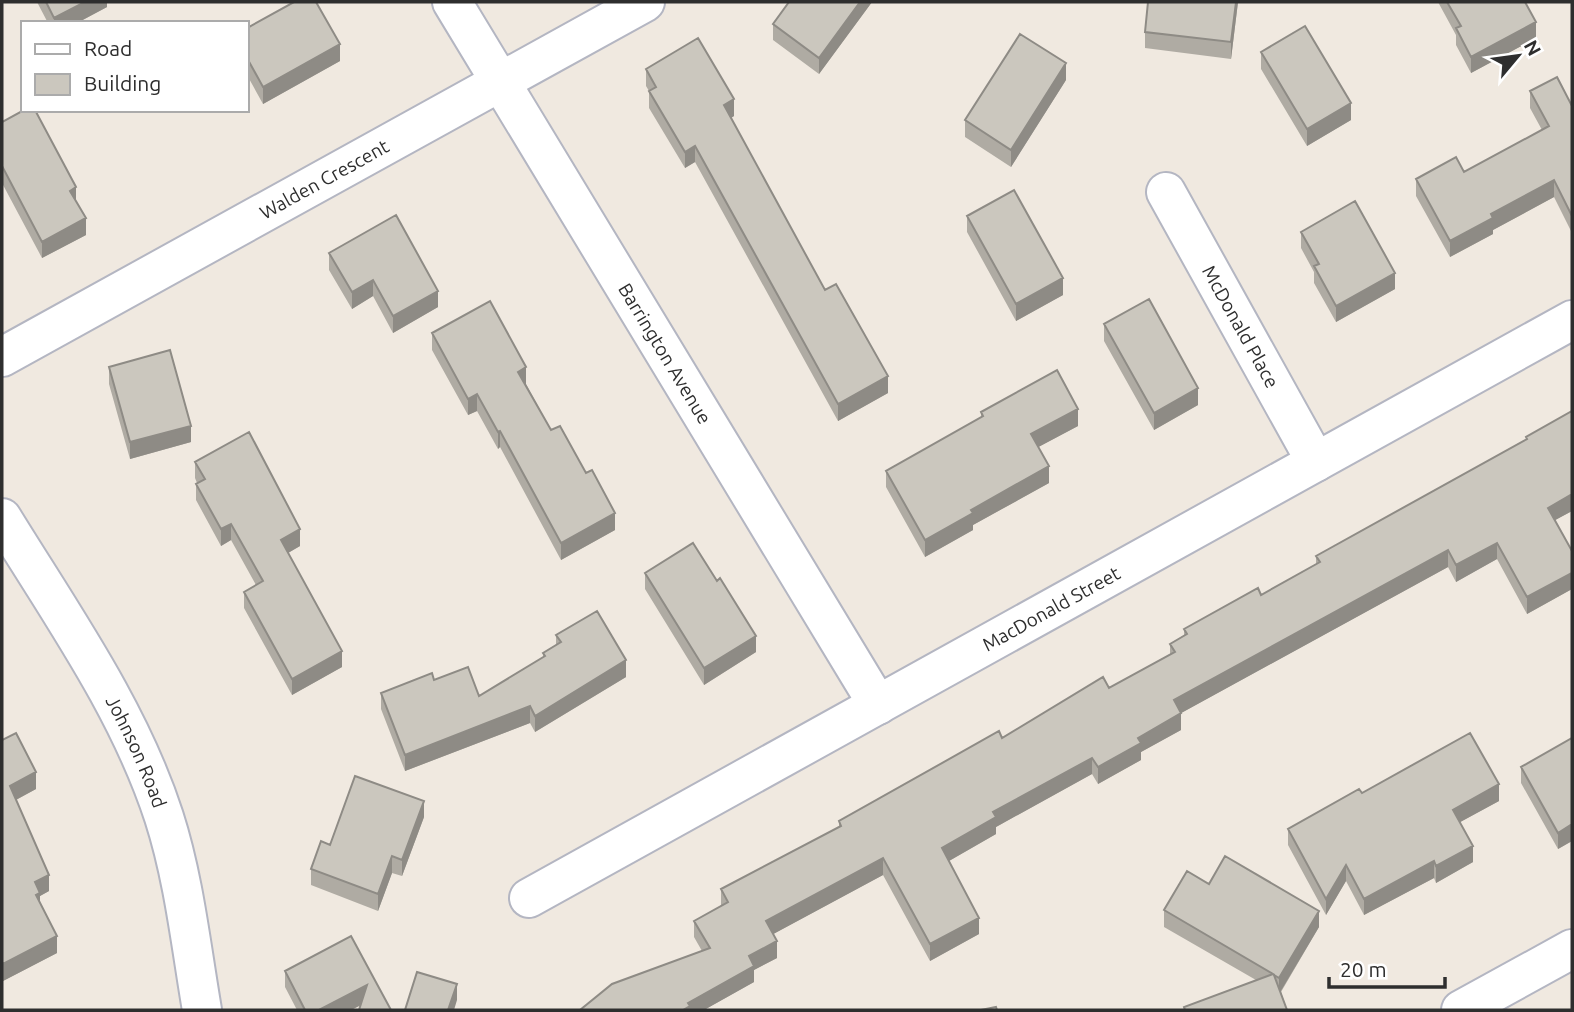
<svg xmlns="http://www.w3.org/2000/svg" width="1574" height="1012" font-family="Ubuntu,sans-serif">
	<style>
		.lines { fill: none; stroke-linecap: round; stroke-linejoin: round }
		.minor-casing { stroke: #b4b6c2; stroke-width: 42 }
		.secondary-casing { stroke: #b4b6c2; stroke-width: 42 }
		.minor { stroke: #fff; stroke-width: 38 }
		.secondary { stroke: #fff; stroke-width: 38 }
		.wall { fill: #afaba3 }
		.shaded-wall { fill: #8e8b85 }
		.building { fill: #cbc7be; stroke: #8e8b85; stroke-width: 2 }
		.labels { text-anchor: middle; dominant-baseline: central; stroke-width: 6; stroke-linejoin: round; paint-order: stroke }
		.street-label { font-size: 19px; fill: #2e2e2e; stroke: #fff }
	</style>
	<rect width="100%" height="100%" fill="#f0e9e0"/>
	<g class="lines">
		<g class="minor-casing">
			<g id="minor">
				<path id="s1" d="M 452,2 L 878,705"/>
				<path id="s2" d="M 1166,192 L 1316,462"/>
				<path id="s3" d="M 2,357 L 645,2"/>
				<path id="s4" d="M 529,898 L 1572,320"/>
				<path d="M 1461,1010 L 1572,949"/>
			</g>
		</g>
		<g class="secondary-casing">
			<g id="secondary">
				<path id="s5" d="M 2,518 C 61,614 129,709 164,817 C 184,879 191,946 202,1010"/>
			</g>
		</g>
		<use href="#minor" class="minor"/>
		<use href="#secondary" class="secondary"/>
	</g>
	<path class="wall" d="M 37,2 L 107,2 L 107,7 L 77,23 L 48,23 Z
		M 789,2 L 872,2 L 819,74 L 773,40 L 773,24 Z
		M 1238,2 L 1231,59 L 1145,48 L 1145,32 Z
		M 1438,2 L 1525,2 L 1536,38 L 1471,73 L 1456,45 L 1456,35 Z
		M 247,28 L 340,61 L 263,104 L 247,75 Z
		M 1261,52 L 1351,120 L 1307,146 L 1261,69 Z
		M 646,69 L 734,116 L 731,118 L 825,290 L 888,393 L 838,421 L 695,162 L 685,168 L 649,108 L 649,91 L 646,86 Z
		M 1066,80 L 1011,167 L 965,137 L 965,120 Z
		M 1530,91 L 1572,106 L 1572,233 L 1554,197 L 1493,230 L 1493,234 L 1450,257 L 1416,196 L 1416,179 L 1464,172 L 1542,130 L 1530,108 Z
		M 2,122 L 86,235 L 42,258 L 2,183 Z
		M 967,216 L 1063,295 L 1016,321 L 967,232 Z
		M 1301,232 L 1395,289 L 1336,322 L 1314,283 L 1314,272 L 1301,248 Z
		M 329,253 L 438,307 L 393,333 L 373,296 L 352,309 L 329,270 Z
		M 1104,324 L 1198,405 L 1154,430 L 1104,341 Z
		M 432,333 L 526,384 L 551,430 L 615,530 L 561,560 L 500,447 L 498,449 L 477,411 L 468,415 L 432,350 Z
		M 109,367 L 191,442 L 130,459 L 109,384 Z
		M 981,412 L 1078,426 L 1038,447 L 1049,483 L 973,525 L 973,530 L 925,557 L 886,487 L 886,471 L 981,417 Z
		M 1526,437 L 1572,511 L 1555,520 L 1572,551 L 1572,589 L 1527,614 L 1497,559 L 1456,582 L 1448,567 L 1181,713 L 1181,730 L 1141,752 L 1141,760 L 1098,784 L 1092,774 L 996,827 L 996,834 L 949,861 L 979,934 L 930,961 L 883,875 L 773,934 L 777,958 L 754,970 L 754,982 L 704,1010 L 580,1010 L 702,951 L 694,937 L 694,921 L 721,906 L 721,889 L 839,827 L 839,821 L 1002,738 L 1109,688 L 1170,654 L 1170,644 L 1184,635 L 1184,629 L 1261,595 L 1316,564 L 1316,556 L 1526,440 Z
		M 195,462 L 300,546 L 288,553 L 342,667 L 292,695 L 244,608 L 244,592 L 256,585 L 231,540 L 221,546 L 196,500 L 196,484 L 197,483 L 195,478 Z
		M 645,573 L 756,652 L 704,685 L 645,589 Z
		M 556,635 L 626,677 L 535,732 L 530,723 L 405,771 L 381,709 L 381,693 L 434,680 L 479,696 L 543,657 L 543,653 L 556,645 Z
		M 1572,738 L 1572,841 L 1558,849 L 1521,783 L 1521,767 Z
		M 2,740 L 36,789 L 16,800 L 49,891 L 40,896 L 40,903 L 57,953 L 3,981 L 2,979 Z
		M 1362,793 L 1499,801 L 1460,822 L 1473,862 L 1436,883 L 1434,878 L 1364,915 L 1346,881 L 1326,915 L 1288,845 L 1288,829 Z
		M 424,817 L 402,876 L 392,873 L 378,911 L 311,885 L 311,869 L 330,845 Z
		M 1209,884 L 1319,927 L 1281,992 L 1287,1010 L 1184,1010 L 1184,1007 L 1256,980 L 1164,927 L 1164,910 Z
		M 285,971 L 361,1005 L 351,1010 L 297,1010 L 285,987 Z"/>
	<path class="shaded-wall" d="M 85,2 L 107,2 L 107,7 L 77,23 L 54,23 L 54,18 Z
		M 860,2 L 872,2 L 819,74 L 819,58 Z
		M 1236,2 L 1238,2 L 1231,59 L 1231,42 Z
		M 1536,22 L 1536,38 L 1471,73 L 1471,57 Z
		M 340,44 L 340,61 L 263,104 L 263,87 Z
		M 1066,63 L 1066,80 L 1011,167 L 1011,150 Z
		M 734,99 L 734,116 L 724,122 L 724,105 Z
		M 1351,103 L 1351,120 L 1307,146 L 1307,129 Z
		M 695,146 L 695,162 L 685,168 L 685,152 Z
		M 1554,180 L 1554,197 L 1493,230 L 1493,234 L 1450,257 L 1450,241 L 1491,214 Z
		M 76,187 L 76,204 L 70,191 Z
		M 86,218 L 86,235 L 42,258 L 42,242 Z
		M 1395,273 L 1395,289 L 1336,322 L 1336,306 Z
		M 1063,278 L 1063,295 L 1016,321 L 1016,304 Z
		M 373,280 L 373,296 L 352,309 L 352,292 Z
		M 438,291 L 438,307 L 393,333 L 393,316 Z
		M 526,367 L 526,384 L 518,388 L 518,372 Z
		M 888,376 L 888,393 L 838,421 L 838,404 Z
		M 1198,388 L 1198,405 L 1154,430 L 1154,413 Z
		M 477,394 L 477,411 L 468,415 L 468,399 Z
		M 1078,409 L 1078,426 L 1031,451 L 1031,434 Z
		M 191,426 L 191,442 L 130,459 L 130,442 Z
		M 500,431 L 500,447 L 498,449 L 498,432 Z
		M 1049,466 L 1049,483 L 973,525 L 973,530 L 925,557 L 925,540 L 971,510 Z
		M 1572,494 L 1572,511 L 1548,524 L 1548,508 Z
		M 615,513 L 615,530 L 561,560 L 561,543 Z
		M 231,524 L 231,540 L 221,546 L 221,529 Z
		M 300,529 L 300,546 L 281,557 L 281,540 Z
		M 1497,543 L 1497,559 L 1456,582 L 1456,565 Z
		M 1448,550 L 1448,567 L 1174,717 L 1174,700 Z
		M 1572,573 L 1572,589 L 1527,614 L 1527,597 Z
		M 756,636 L 756,652 L 704,685 L 704,668 Z
		M 342,651 L 342,667 L 292,695 L 292,679 Z
		M 626,660 L 626,677 L 535,732 L 535,716 Z
		M 530,706 L 530,723 L 405,771 L 405,755 Z
		M 1181,713 L 1181,730 L 1141,752 L 1141,760 L 1098,784 L 1098,767 L 1138,738 Z
		M 1092,758 L 1092,774 L 996,827 L 996,834 L 942,865 L 942,848 L 993,812 Z
		M 36,772 L 36,789 L 10,803 L 10,786 Z
		M 1499,784 L 1499,801 L 1453,826 L 1453,810 Z
		M 424,801 L 424,817 L 402,876 L 402,860 Z
		M 1572,824 L 1572,841 L 1558,849 L 1558,833 Z
		M 1473,846 L 1473,862 L 1436,883 L 1436,866 Z
		M 392,856 L 392,873 L 378,911 L 378,894 Z
		M 883,858 L 883,875 L 766,938 L 766,921 Z
		M 1434,861 L 1434,878 L 1364,915 L 1364,899 Z
		M 1346,865 L 1346,881 L 1326,915 L 1326,899 Z
		M 49,875 L 49,891 L 40,896 L 40,910 L 36,912 L 35,882 Z
		M 1319,911 L 1319,927 L 1279,994 L 1279,978 Z
		M 979,918 L 979,934 L 930,961 L 930,944 Z
		M 57,936 L 57,953 L 3,981 L 3,964 Z
		M 777,941 L 777,958 L 754,970 L 754,982 L 704,1010 L 683,1010 L 688,1003 L 749,956 Z
		M 457,984 L 457,1000 L 454,1010 L 448,1010 Z
		M 367,985 L 367,1002 L 351,1010 L 319,1010 Z"/>
	<path class="building" d="M 46,2 L 85,2 L 54,18 Z
		M 294,2 L 316,2 L 340,44 L 263,87 L 247,58 L 247,28 Z
		M 789,2 L 860,2 L 819,58 L 773,24 Z
		M 1148,2 L 1236,2 L 1231,42 L 1145,32 Z
		M 1447,2 L 1525,2 L 1536,22 L 1471,57 L 1456,28 L 1461,26 Z
		M 1305,26 L 1351,103 L 1307,129 L 1261,52 Z
		M 1020,34 L 1066,63 L 1011,150 L 965,120 Z
		M 698,38 L 734,99 L 724,105 L 825,290 L 836,284 L 888,376 L 838,404 L 695,146 L 685,152 L 649,91 L 656,87 L 646,69 Z
		M 1557,77 L 1572,106 L 1572,216 L 1554,180 L 1491,214 L 1493,218 L 1450,241 L 1416,179 L 1456,157 L 1464,172 L 1549,126 L 1530,91 Z
		M 24,110 L 35,110 L 76,187 L 70,191 L 86,218 L 42,242 L 2,166 L 2,122 Z
		M 1014,190 L 1063,278 L 1016,304 L 967,216 Z
		M 1355,201 L 1395,273 L 1336,306 L 1314,266 L 1319,264 L 1301,232 Z
		M 396,215 L 438,291 L 393,316 L 373,280 L 352,292 L 329,253 Z
		M 1149,299 L 1198,388 L 1154,413 L 1104,324 Z
		M 490,301 L 526,367 L 518,372 L 551,430 L 560,426 L 586,473 L 592,470 L 615,513 L 561,543 L 500,431 L 498,432 L 477,394 L 468,399 L 432,333 Z
		M 170,350 L 191,426 L 130,442 L 109,367 Z
		M 1057,370 L 1078,409 L 1031,434 L 1049,466 L 971,510 L 973,513 L 925,540 L 886,471 L 983,416 L 981,412 Z
		M 1572,411 L 1572,494 L 1548,508 L 1572,551 L 1572,573 L 1527,597 L 1497,543 L 1456,565 L 1448,550 L 1174,700 L 1181,713 L 1138,738 L 1141,743 L 1098,767 L 1092,758 L 993,812 L 996,817 L 942,848 L 979,918 L 930,944 L 883,858 L 766,921 L 777,941 L 749,956 L 754,966 L 688,1003 L 690,1006 L 683,1010 L 580,1010 L 612,984 L 710,948 L 694,921 L 728,902 L 721,889 L 841,826 L 839,821 L 999,731 L 1002,738 L 1103,677 L 1109,688 L 1175,652 L 1170,644 L 1187,634 L 1184,629 L 1258,588 L 1261,595 L 1320,562 L 1316,556 L 1527,439 L 1526,437 Z
		M 249,432 L 300,529 L 281,540 L 342,651 L 292,679 L 244,592 L 263,581 L 231,524 L 221,529 L 196,484 L 205,479 L 195,462 Z
		M 693,543 L 717,581 L 720,578 L 756,636 L 704,668 L 645,573 Z
		M 597,611 L 626,660 L 535,716 L 530,706 L 405,755 L 381,693 L 432,673 L 434,680 L 468,667 L 479,696 L 545,656 L 543,653 L 561,642 L 556,635 Z
		M 16,733 L 36,772 L 10,786 L 49,875 L 35,882 L 40,893 L 36,895 L 57,936 L 3,964 L 2,962 L 2,740 Z
		M 1470,733 L 1499,784 L 1453,810 L 1473,846 L 1436,866 L 1434,861 L 1364,899 L 1346,865 L 1326,899 L 1288,829 L 1359,789 L 1362,793 Z
		M 1572,738 L 1572,824 L 1558,833 L 1521,767 Z
		M 355,776 L 424,801 L 402,860 L 392,856 L 378,894 L 311,869 L 321,841 L 330,845 Z
		M 1225,856 L 1319,911 L 1279,978 L 1274,975 L 1287,1010 L 1185,1010 L 1184,1007 L 1273,974 L 1164,910 L 1187,871 L 1209,884 Z
		M 351,936 L 391,1010 L 359,1010 L 367,985 L 319,1010 L 305,1010 L 285,971 Z
		M 417,972 L 457,984 L 448,1010 L 405,1010 Z
		M 996,1007 L 997,1010 L 981,1010 Z"/>
	<g class="labels">
		<g class="street-label">
			<text stroke="none"><textPath href="#s3" startOffset="368">Walden Crescent</textPath></text>
			<text stroke="none"><textPath href="#s2" startOffset="154">McDonald Place</textPath></text>
			<text stroke="none"><textPath href="#s1" startOffset="411">Barrington Avenue</textPath></text>
			<text stroke="none"><textPath href="#s4" startOffset="597">MacDonald Street</textPath></text>
			<text stroke="none"><textPath href="#s5" startOffset="270">Johnson Road</textPath></text>
		</g>
	</g>
	<rect width="1574" height="1012" fill="none" stroke="#2e2e2e" stroke-width="7"/>
	<rect x="21" y="21" width="228" height="91" fill="#ffffff" stroke="#ababab" stroke-width="2"/>
	<rect x="35" y="44" width="35" height="10" fill="#ffffff" stroke="#ababab" stroke-width="2"/>
	<text x="84" y="56" font-size="21" fill="#2e2e2e">Road</text>
	<rect x="35" y="74" width="35" height="21" fill="#cbc7be" stroke="#ababab" stroke-width="2"/>
	<text x="84" y="91" font-size="21" fill="#2e2e2e">Building</text>
	<g transform="translate(1518 56) rotate(61)" stroke="#ffffff" stroke-width="5" paint-order="stroke">
	<path d="M0-5L12 26L0 18L-12 26Z" fill="#2e2e2e"/>
	<text y="-10" font-size="19" font-weight="bold" text-anchor="middle" fill="#2e2e2e">N</text>
	</g>
	<path d="M1329 977v10h116v-10" fill="none" stroke="#2e2e2e" stroke-width="3.5"/>
	<text x="1340" y="977" font-size="21" fill="#2e2e2e" stroke="#ffffff" stroke-width="5" paint-order="stroke">20 m</text>
</svg>
